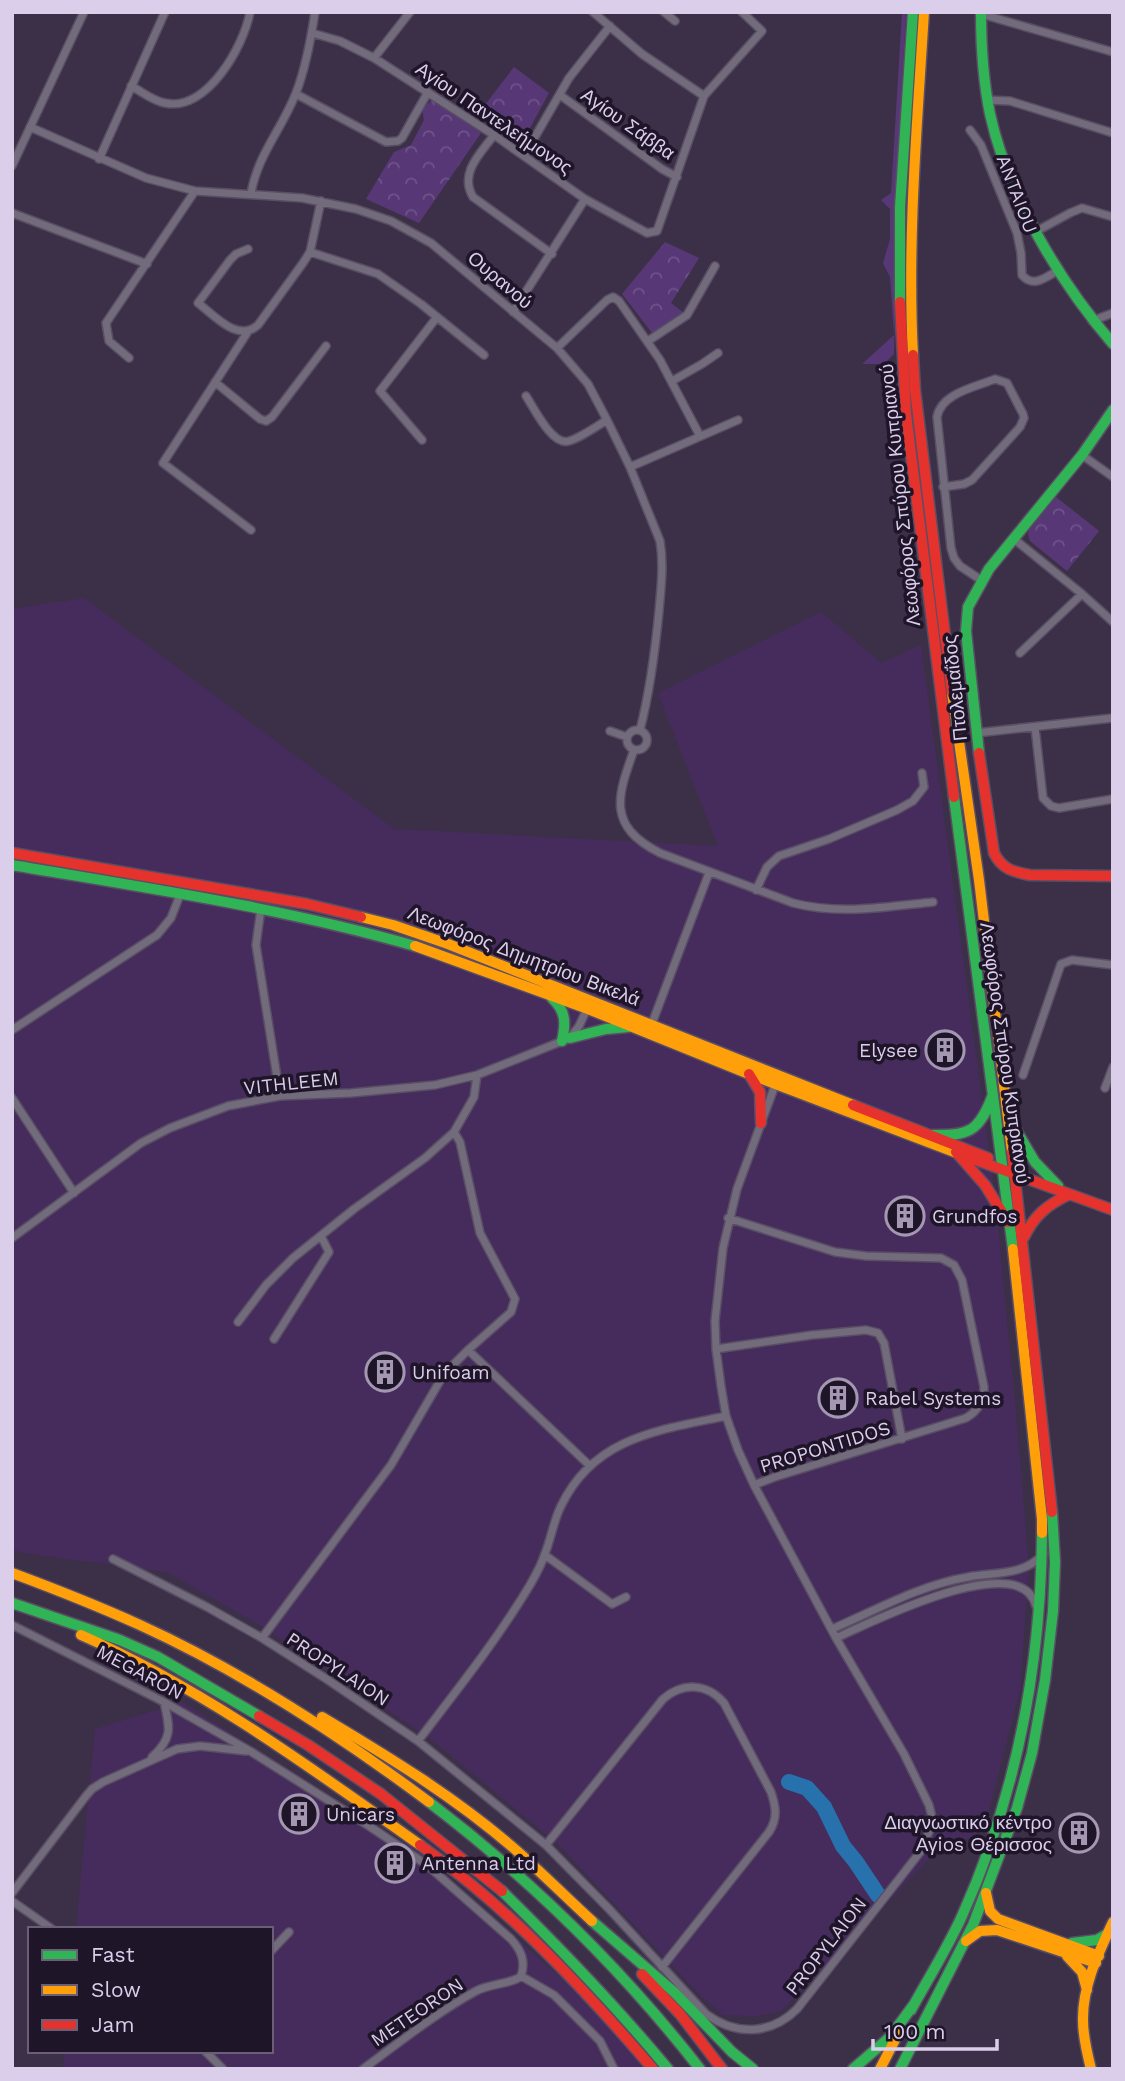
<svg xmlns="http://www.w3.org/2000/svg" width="1125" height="2081" font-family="'Work Sans',sans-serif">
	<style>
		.built { fill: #462c5d }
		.green { fill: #583776 }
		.park { fill: url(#park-crowns) }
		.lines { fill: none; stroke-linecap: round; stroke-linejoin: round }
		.river { stroke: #2772ad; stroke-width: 16 }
		.street-casing { stroke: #594e64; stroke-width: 10 }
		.fast-casing { stroke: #594e64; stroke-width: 13 }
		.slow-casing { stroke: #594e64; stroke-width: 13 }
		.jam-casing { stroke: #594e64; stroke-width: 13 }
		.street { stroke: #726b7b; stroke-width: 7 }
		.fast { stroke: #30b455; stroke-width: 10 }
		.slow { stroke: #ff9f0a; stroke-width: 10 }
		.jam { stroke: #e5322d; stroke-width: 10 }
		.labels { text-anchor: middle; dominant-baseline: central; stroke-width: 7; stroke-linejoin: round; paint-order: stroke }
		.street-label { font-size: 19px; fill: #dbceeb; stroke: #1f1529 }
		.poi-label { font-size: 19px; fill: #dbceeb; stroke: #1f1529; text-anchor: start }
	</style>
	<defs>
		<pattern id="park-crowns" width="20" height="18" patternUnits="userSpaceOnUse" patternTransform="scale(1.75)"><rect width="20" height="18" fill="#583776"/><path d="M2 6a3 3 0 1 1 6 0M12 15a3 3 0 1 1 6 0" fill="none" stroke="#6f538a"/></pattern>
	</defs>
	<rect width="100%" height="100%" fill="#3c3048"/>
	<path class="built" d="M 84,598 L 394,829 L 718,846 L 658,693 L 821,612 L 881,663 L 921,645 L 995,1197 L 1016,1414 L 1029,1567 L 1020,1689 L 984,1830 L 929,1859 L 781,2011 L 757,2016 L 723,2015 L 699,1994 L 558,1844 L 431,1739 L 257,1623 L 167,1572 L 24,1553 L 12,1549 L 12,609 Z
		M 182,1702 L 426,1857 L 588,2002 L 644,2069 L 63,2069 L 65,2051 L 271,2051 L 271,1929 L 76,1929 L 95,1729 Z"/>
	<path class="green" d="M 902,12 L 906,12 L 897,176 L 894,354 L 884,364 L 862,364 L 894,335 L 890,277 L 883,263 L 890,239 L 890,209 L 881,200 L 891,193 Z"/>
	<path class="park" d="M 514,67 L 549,93 L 525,137 L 513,137 L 478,114 Z
		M 434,99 L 481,133 L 419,223 L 366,199 L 394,152 L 411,145 L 424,120 L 422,108 Z
		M 665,242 L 699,258 L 671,303 L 684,313 L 653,334 L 622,294 Z
		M 1056,497 L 1099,531 L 1067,571 L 1030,541 L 1028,534 L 1029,530 Z"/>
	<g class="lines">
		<path class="river" d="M 789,1782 L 807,1788 L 824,1807 L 843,1846 L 856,1862 L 878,1895"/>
		<g class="street-casing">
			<path id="street" d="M 593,12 L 642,54 L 704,96
				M 664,12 L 675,21
				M 981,14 L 1113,52
				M 312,33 L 340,41 L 374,58 L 494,135 L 585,199 L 647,233 L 657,231 L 704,96 L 762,31 L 742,12
				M 374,58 L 410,12
				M 131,86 C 141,91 153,101 165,103 C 207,112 244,46 250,12
				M 296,94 L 386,142 L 398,141 L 402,138 L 428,92
				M 560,95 L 662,169 L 677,177
				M 987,100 L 1010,101 L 1113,133
				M 30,127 L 146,178 L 195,191 L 302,198 L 356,209 L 391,221 L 431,243 L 557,348 L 588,384 L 607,420 L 630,467 L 660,541 C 664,564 661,588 659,611 C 655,652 650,691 640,730
				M 970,130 L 981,145 L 1017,233 L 1021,253 L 1022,275 C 1033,288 1045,278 1057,271
				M 494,135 C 480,154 459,173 473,197 L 552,254
				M 524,156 L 569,78 L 610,26
				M 99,159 L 165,12
				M 12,166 L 84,12
				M 251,193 C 258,154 282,129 296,93 C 306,67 311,39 315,12
				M 12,213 L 147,264
				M 1035,232 L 1070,213 L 1082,208 L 1113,217
				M 248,249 L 236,254 L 230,260 L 198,303 C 215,316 238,343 258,325 L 303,263 L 310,252 L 321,201
				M 310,252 L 378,274 L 421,304 L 484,355
				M 513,312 L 585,199
				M 1092,321 L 1113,313
				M 247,333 L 163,463 L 251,530
				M 648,341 L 687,315 L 715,266
				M 557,348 L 607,300 L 613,297 L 619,301 L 660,360 L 700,436
				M 129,358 L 109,341 L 106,323 L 195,191
				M 672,381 L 702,364 L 718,353
				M 215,382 L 260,419 L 266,421 L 272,417 L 326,346
				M 526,396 C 534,408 552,446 569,441 C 580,438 597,426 607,420
				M 422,440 L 380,391 L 437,317
				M 1082,455 L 1113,477
				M 630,467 L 738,420
				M 943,487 L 964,484 L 972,480 L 1020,427 L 1024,418 L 1023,414 L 1007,383 L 995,379 C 976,387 941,393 937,417 L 951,548 L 954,558 L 960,566 L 981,580
				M 1014,539 L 1082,594 L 1113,622
				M 1020,653 L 1082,594
				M 1035,727 L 1043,798 L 1051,806 L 1059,808 L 1113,799
				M627 740a10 10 0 1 1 20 0a10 10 0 1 1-20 0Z
				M 610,731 L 627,737
				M 976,733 L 1113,718
				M 634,750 C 617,797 607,826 660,853 L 793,903 C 839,915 886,907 933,902
				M 756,890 L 767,867 L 779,856 L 829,839 L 897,810 L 913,801 L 924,787 L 922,773
				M 261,908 L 256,945 L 280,1096
				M 651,1026 L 709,873
				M 12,1030 L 157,935 L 171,918 L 180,895
				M 1023,1075 L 1061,964 L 1072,960 L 1113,965
				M 1105,1088 L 1113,1067
				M 12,1098 L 74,1193
				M 728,1218 L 835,1252 L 866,1256 L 941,1258 L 954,1265 L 962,1280 L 984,1387 C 984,1401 978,1411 966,1418 L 775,1477 L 754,1485
				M 12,1238 L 141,1143 L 170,1128 L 228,1106 L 280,1096 L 351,1093 L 435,1085 L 477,1075 L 570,1038 L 579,1026 L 588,1007
				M 238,1322 L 266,1285 L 293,1258 L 354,1209 L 425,1158 L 454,1132 L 474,1097 L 477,1075
				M 274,1339 L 329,1252 L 321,1236
				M 716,1349 L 812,1335 L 866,1330 L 878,1333 L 884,1343 L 902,1439
				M 468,1350 L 590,1466
				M 545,1555 L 612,1604 L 626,1597
				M 113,1559 L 207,1607 L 262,1638 L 328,1680 L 418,1741 L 546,1845 L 610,1910 L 706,2014 C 736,2036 771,2035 797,2009 L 921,1851 L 931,1827 L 932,1817 L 929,1805 L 904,1754 L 836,1638 L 754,1485 L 738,1450 L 726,1416 L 721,1386 L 716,1349 L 715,1321 L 723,1248 L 737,1189 L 777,1080
				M 12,1625 L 164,1702 L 250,1751 L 369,1826 L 427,1865 L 511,1939 C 521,1950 526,1961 521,1976
				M 832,1629 C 876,1610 920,1585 968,1577 C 993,1572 1025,1576 1043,1554
				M 262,1638 L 391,1465 L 444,1374 L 468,1350 L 511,1312 L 515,1299 L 480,1233 L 460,1142 L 454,1132
				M 836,1638 C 870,1623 1021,1546 1036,1606
				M 418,1741 C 457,1690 497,1640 530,1585 C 535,1576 541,1566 544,1556 C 551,1540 553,1522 561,1506 C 594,1437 659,1430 726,1416
				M 152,1757 C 173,1738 170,1728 164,1702
				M 546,1845 L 663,1699 C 683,1682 707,1683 724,1703 L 771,1792 C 776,1807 778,1818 769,1832 L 662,1967
				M 12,1893 L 86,1796 L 92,1789 L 103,1782 L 177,1749 L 200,1746 L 246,1751
				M 12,1901 L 52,1929
				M 271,1951 L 289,1932
				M 521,1976 L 554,1995 L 600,2041 L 614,2069
				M 205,2051 L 223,2069
				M 363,2069 C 400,2042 436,2013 476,1991 C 489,1984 515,1983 521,1976"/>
		</g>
		<g class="fast-casing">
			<path id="fast" d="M 981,12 C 981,46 983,80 990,114 C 1008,196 1059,281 1113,344
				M 900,302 L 900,207 L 913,12
				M 979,753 L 966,631 L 968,607 L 989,569 L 1082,455 L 1113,410
				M 954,797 L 1013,1249
				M 12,865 C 147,888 283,908 415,946
				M 552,998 C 566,1011 566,1023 562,1041
				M 570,1038 L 606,1029 L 628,1027
				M 1010,1120 L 1035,1162 L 1058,1186
				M 933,1135 C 969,1136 979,1131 992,1097
				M 12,1603 L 120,1640 L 158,1657 L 259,1716
				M 429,1802 C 530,1879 622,1969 700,2069
				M 502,1891 C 560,1948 616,2006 668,2069
				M 592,1921 L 674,1992 L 732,2052 L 753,2069
				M 1072,1943 L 1097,1940 L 1107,1934
				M 911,2010 C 928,1979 947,1949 962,1916 C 1016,1796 1041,1665 1042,1533
				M 853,2069 L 890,2037 L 915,2003
				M 900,2069 L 973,1925 L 1017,1808 L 1032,1753 L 1045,1680 L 1053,1611 L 1055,1562 L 1052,1512"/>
		</g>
		<g class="slow-casing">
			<path id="slow" d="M 913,355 C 907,241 917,126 924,12
				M 952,693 L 979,880 L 1012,1152
				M 361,917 L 393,925 L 448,944 L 853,1105
				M 415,946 L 588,1009 L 749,1074 L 957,1153
				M 1013,1249 L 1042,1519 L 1042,1533
				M 12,1573 C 55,1589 98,1606 140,1625 C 243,1672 338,1734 429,1802
				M 81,1635 C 204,1689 311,1768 420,1845
				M 322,1717 C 389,1757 458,1799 517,1851 C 543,1874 567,1898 592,1921
				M 986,1893 L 990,1911 L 998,1919 L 1099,1956
				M 966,1941 L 980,1931 L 997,1930 L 1096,1963
				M 1067,1956 L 1082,1972 L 1087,1990
				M 880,2069 L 900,2030
				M 1091,2069 C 1087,2053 1083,2037 1083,2021 C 1082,1986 1099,1952 1113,1922"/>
		</g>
		<g class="jam-casing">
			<path id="jam" d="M 900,302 L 906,414 L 954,797
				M 913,355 L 915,390 L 952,693
				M 979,753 L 994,853 C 1002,869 1013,872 1030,875 L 1113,876
				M 12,853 L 307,904 L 361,917
				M 749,1074 L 760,1092 L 761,1123
				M 853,1105 L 988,1158
				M 956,1152 L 985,1185 L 1008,1222
				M 1012,1152 L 1052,1512
				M 957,1153 L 1113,1210
				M 1024,1237 C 1034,1216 1047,1205 1068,1195
				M 259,1716 L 308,1745 L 381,1794 L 502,1891
				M 420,1845 C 509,1908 582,1986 653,2069
				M 642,1974 L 680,2014 L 722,2069"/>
		</g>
		<use href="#street" class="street"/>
		<use href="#fast" class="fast"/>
		<use href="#slow" class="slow"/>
		<use href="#jam" class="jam"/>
	</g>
	<defs>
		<g id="building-ring" transform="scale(2.0125)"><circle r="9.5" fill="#1f1529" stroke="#a397b2" stroke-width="1.5"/><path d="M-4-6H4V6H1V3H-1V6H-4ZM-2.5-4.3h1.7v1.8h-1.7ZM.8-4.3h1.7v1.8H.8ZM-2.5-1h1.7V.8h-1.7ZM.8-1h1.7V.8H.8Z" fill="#a397b2"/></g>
	</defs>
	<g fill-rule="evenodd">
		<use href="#building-ring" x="945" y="1050"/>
		<use href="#building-ring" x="905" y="1216"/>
		<use href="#building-ring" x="385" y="1372"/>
		<use href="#building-ring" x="838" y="1398"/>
		<use href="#building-ring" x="299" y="1814"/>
		<use href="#building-ring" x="1079" y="1833"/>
		<use href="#building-ring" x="395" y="1863"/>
	</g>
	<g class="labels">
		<g class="street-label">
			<text transform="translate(494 118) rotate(34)">Αγίου Παντελεήμονος</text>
			<text transform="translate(628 124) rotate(35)">Αγίου Σάββα</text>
			<text transform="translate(1017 194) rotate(69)">ANTAIOU</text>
			<text transform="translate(500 280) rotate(40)">Ουρανού</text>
			<text transform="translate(900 495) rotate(-96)">Λεωφόρος Σπύρου Κυπριανού</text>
			<text transform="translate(955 688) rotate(-96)">Πτολεμαΐδος</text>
			<text transform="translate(524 956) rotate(21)">Λεωφόρος Δημητρίου Βικελά</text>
			<text transform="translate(1005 1053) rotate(82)">Λεωφόρος Σπύρου Κυπριανού</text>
			<text transform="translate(291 1083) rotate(-6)">VITHLEEM</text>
			<text transform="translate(825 1447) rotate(-17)">PROPONTIDOS</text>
			<text transform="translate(338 1669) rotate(33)">PROPYLAION</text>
			<text transform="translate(140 1672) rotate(28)">MEGARON</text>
			<text transform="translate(826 1946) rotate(-52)">PROPYLAION</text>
			<text transform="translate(417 2012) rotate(-34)">METEORON</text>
		</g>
		<g class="poi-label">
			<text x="918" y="1050" text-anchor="end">Elysee</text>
			<text x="932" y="1216">Grundfos</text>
			<text x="412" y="1372">Unifoam</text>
			<text x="865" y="1398">Rabel Systems</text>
			<text x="326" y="1814">Unicars</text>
			<text x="1052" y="1822" text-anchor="end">Διαγνωστικό κέντρο<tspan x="1052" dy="22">Αγios Θέρισσος</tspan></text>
			<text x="422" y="1863">Antenna Ltd</text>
		</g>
	</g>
	<rect width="1125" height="2081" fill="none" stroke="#dbceeb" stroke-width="28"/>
	<rect x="28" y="1927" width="245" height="126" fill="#1f1529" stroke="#6a5f77" stroke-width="2"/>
	<rect x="42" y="1950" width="35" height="10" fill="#30b455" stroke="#6a5f77" stroke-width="2"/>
	<text x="91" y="1962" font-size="21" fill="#dbceeb">Fast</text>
	<rect x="42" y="1985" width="35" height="10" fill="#ff9f0a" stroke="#6a5f77" stroke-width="2"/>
	<text x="91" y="1997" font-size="21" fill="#dbceeb">Slow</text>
	<rect x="42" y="2020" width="35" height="10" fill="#e5322d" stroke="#6a5f77" stroke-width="2"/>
	<text x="91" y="2032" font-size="21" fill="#dbceeb">Jam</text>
	<path d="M873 2039v10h124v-10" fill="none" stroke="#dbceeb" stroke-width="3.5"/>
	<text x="884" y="2039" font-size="21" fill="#dbceeb" stroke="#1f1529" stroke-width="5" paint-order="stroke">100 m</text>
</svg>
